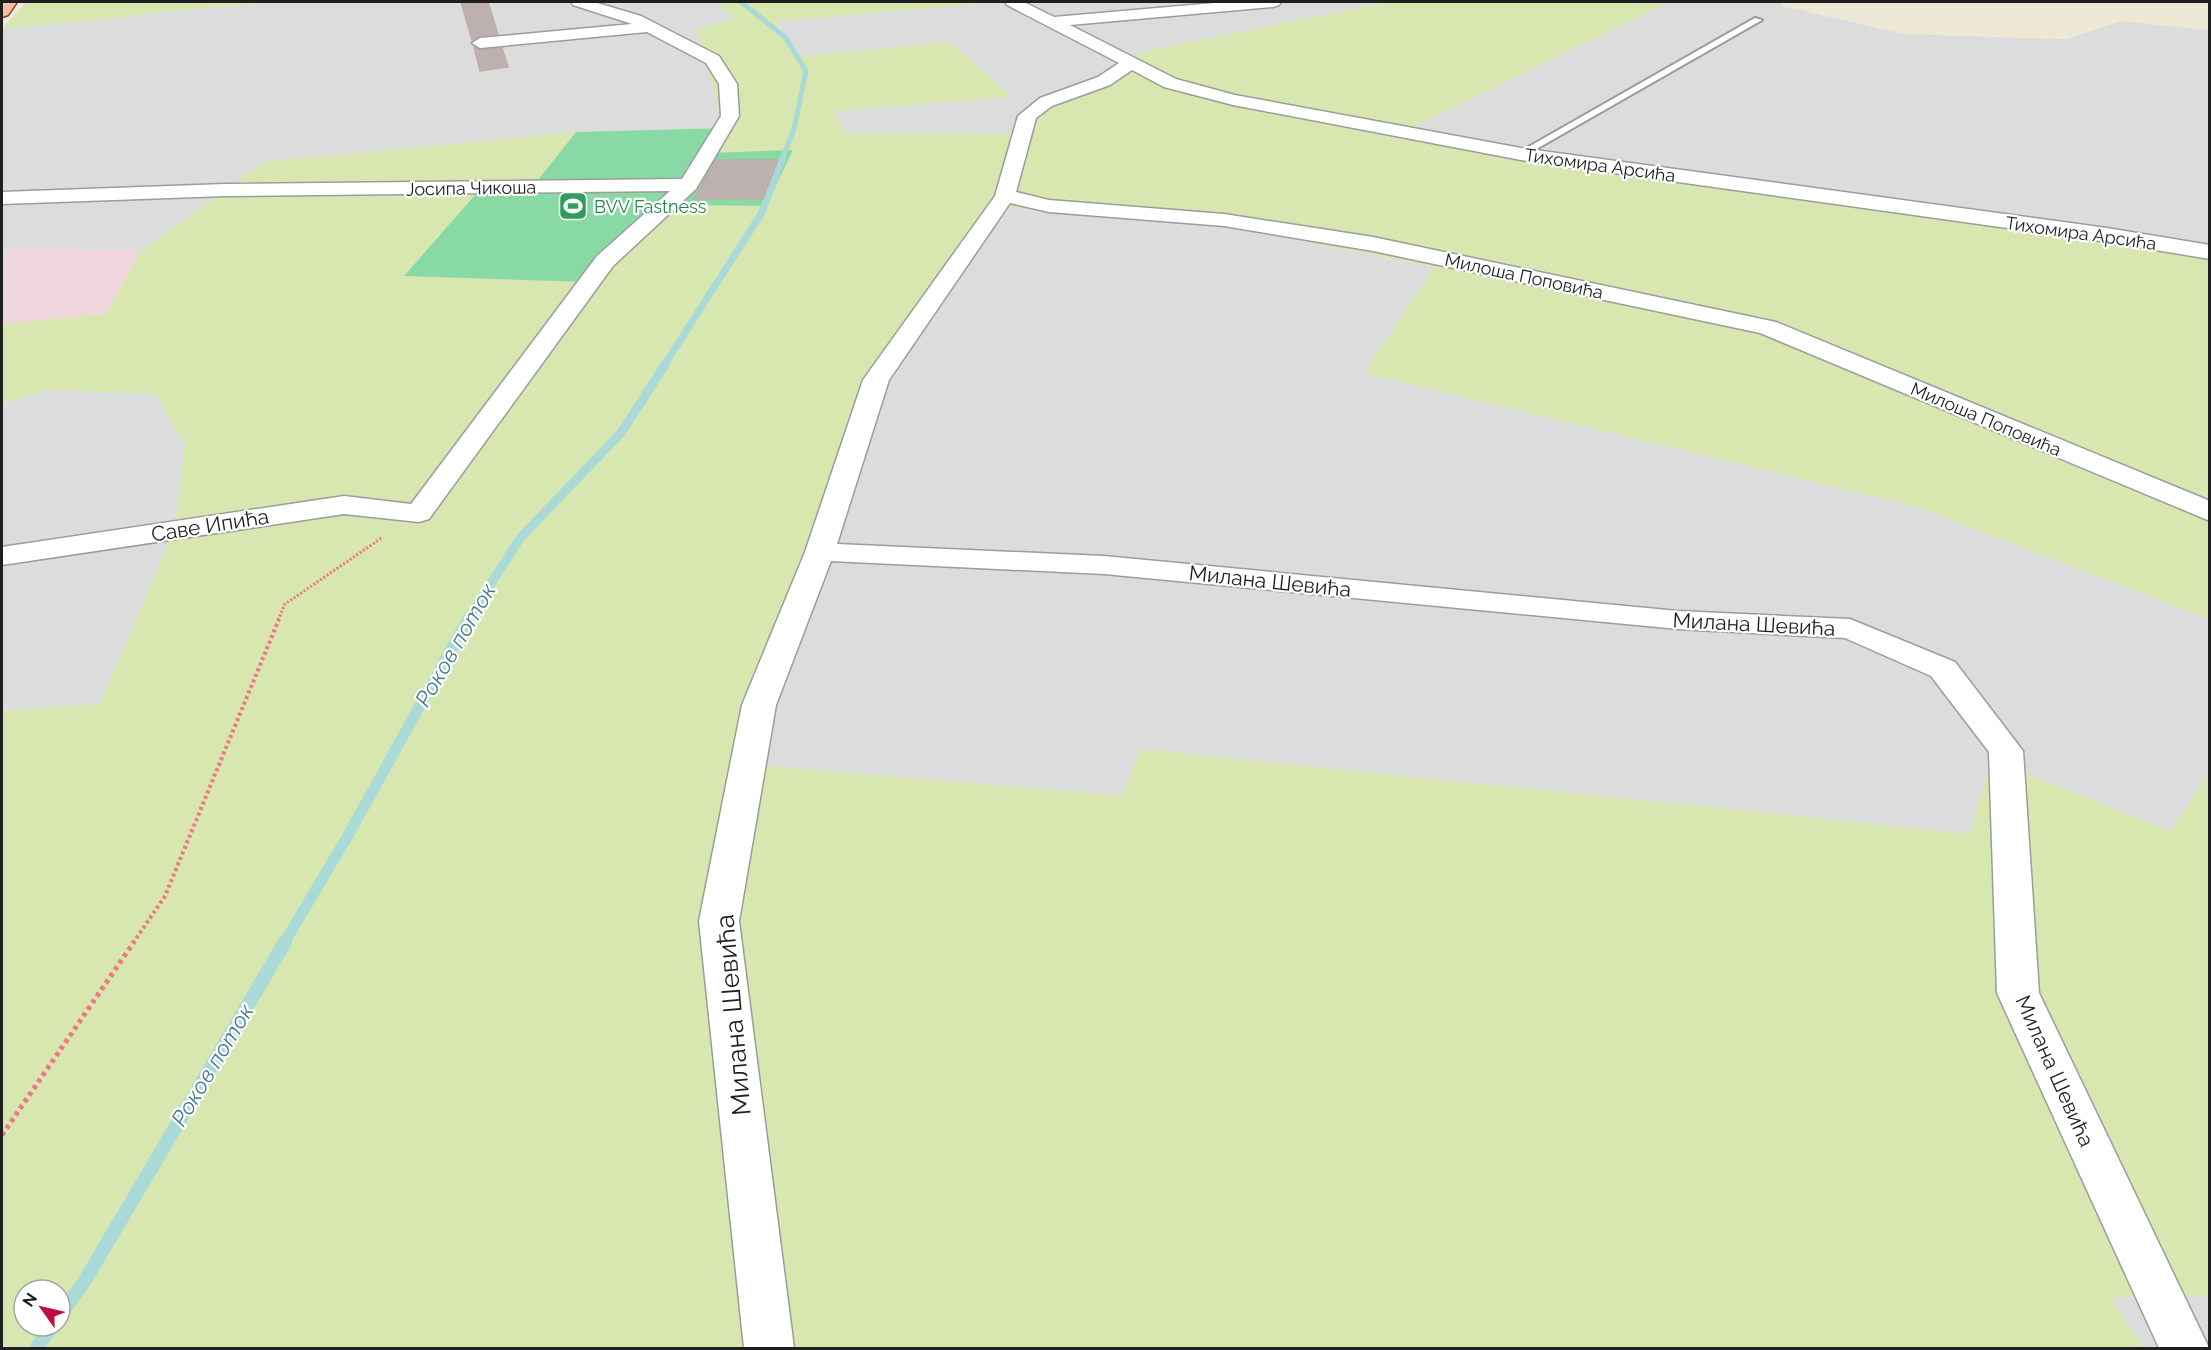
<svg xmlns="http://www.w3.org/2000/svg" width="2211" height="1350" font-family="Raleway,sans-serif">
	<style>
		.residential { fill: #dddcdc }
		.commercial { fill: #efd6dc }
		.farmland { fill: #ece8d3 }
		.grass { fill: #d8e6af; fill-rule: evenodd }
		.pitch { fill: #89d9a5 }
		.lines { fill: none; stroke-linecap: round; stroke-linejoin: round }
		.stream-far4 { stroke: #a9dad8; stroke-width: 5 }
		.stream-far3 { stroke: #a9dad8; stroke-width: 7 }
		.stream-far2 { stroke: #a9dad8; stroke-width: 9 }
		.stream-far1 { stroke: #a9dad8; stroke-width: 11 }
		.stream { stroke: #a9dad8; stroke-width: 14 }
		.building { fill: #bcb1af; stroke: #c0ada9; stroke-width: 1.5 }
		.service-casing { stroke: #9c9c9c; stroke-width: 4 }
		.minor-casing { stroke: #9c9c9c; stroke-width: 3 }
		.primary-casing { stroke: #90400a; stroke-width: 3 }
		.path-far2 { stroke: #f17589; stroke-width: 3; stroke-dasharray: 2 2; stroke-linecap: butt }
		.path-far1 { stroke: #f17589; stroke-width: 4; stroke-dasharray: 3 3; stroke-linecap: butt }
		.path { stroke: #f17589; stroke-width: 5; stroke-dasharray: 4 4; stroke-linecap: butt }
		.service { fill: #fff; fill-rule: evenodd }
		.minor { fill: #fff; fill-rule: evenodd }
		.primary { fill: #f6bda4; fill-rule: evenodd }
		.labels { text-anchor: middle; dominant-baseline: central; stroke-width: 4.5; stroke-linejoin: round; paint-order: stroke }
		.far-street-label { font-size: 18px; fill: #1f1f1f; stroke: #fff }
		.far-leisure-label { font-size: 18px; fill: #27864d; stroke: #fff; text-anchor: start }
		.street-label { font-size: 21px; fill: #1f1f1f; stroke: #fff }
		.water-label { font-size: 22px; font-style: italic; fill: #447a8b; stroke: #fff }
		.near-street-label { font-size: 26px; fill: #1f1f1f; stroke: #fff }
	</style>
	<rect width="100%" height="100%" fill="#efeae6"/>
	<path class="residential" d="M 265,2 L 715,2 L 736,19 L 696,28 L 725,128 L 576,132 L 264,162 L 141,251 L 2,249 L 2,29 Z
		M 1002,2 L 1389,2 L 1132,54 L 1131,67 L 1016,134 L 846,133 L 833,111 L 1011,97 L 950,42 L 799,57 L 775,20 Z
		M 1663,2 L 1782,2 L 1783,6 L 1904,34 L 2066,39 L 2121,21 L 2209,30 L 2209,250 L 1627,167 L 1406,131 L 1668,2 Z
		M 998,207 L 1235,228 L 1435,267 L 1364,372 L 1917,507 L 2209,619 L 2209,772 L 2171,831 L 1991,759 L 1970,834 L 1140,749 L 1122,796 L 731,763 L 871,375 Z
		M 51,390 L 156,394 L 185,445 L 175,528 L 100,704 L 2,711 L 2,403 Z
		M 2209,1295 L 2209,1348 L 2144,1348 L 2111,1298 Z"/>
	<path class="commercial" d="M 2,249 L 141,251 L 106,314 L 2,324 Z"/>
	<path class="farmland" d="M 1782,2 L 2209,2 L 2209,30 L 2121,21 L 2066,39 L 1904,34 L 1783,6 Z"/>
	<path class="grass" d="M 26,2 L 265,2 L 2,29 Z
		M 715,2 L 1002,2 L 775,21 L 799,57 L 950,42 L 1012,97 L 833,111 L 846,133 L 1016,134 L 1032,104 L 1131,67 L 1132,54 L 1389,2 L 1669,2 L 1407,130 L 1627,167 L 2209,250 L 2209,619 L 1917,507 L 1364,373 L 1434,267 L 1235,228 L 998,207 L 871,375 L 731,763 L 1122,796 L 1140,749 L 1970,834 L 1991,759 L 2171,831 L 2209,772 L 2209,1295 L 2111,1298 L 2144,1348 L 2,1348 L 2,711 L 100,704 L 175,528 L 185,445 L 156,394 L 51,390 L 2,403 L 2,324 L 106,314 L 141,251 L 264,162 L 576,132 L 534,185 L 483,187 L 405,277 L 664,221 L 680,205 L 766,206 L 710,153 L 725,128 L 696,28 L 736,19 ZM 24,1290 L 60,1290 L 60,1326 L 24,1326 Z"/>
	<path class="pitch" d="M 725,128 L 710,153 L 793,150 L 766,206 L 680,205 L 664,221 L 588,282 L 404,276 L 483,186 L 534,185 L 576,132 Z"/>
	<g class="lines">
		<path class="stream-far4" d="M 741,2 L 785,37 L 806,71 L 794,129 L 781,162"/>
		<path class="stream-far3" d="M 665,364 L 761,214 L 782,160"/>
		<path class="stream-far2" d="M 467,620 L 521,537 L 621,433 L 666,363"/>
		<path class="stream-far1" d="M 284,943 L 346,839 L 468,619"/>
		<path class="stream" d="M 60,1315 L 84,1282 L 285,942
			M 36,1348 L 52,1326"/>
	</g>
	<path class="building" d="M 461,2 L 488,2 L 498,34 L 480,36 L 472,40 Z
		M 474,47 L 480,50 L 502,48 L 508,67 L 480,71 Z
		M 716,160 L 778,160 L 763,199 L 694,199 Z"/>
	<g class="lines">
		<g class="service-casing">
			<path id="service" d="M 1755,18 L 1762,20 L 1524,156 L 1516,154 Z"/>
		</g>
		<g class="minor-casing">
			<path id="minor" d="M 571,2 L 594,2 L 641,16 L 719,56 L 737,84 L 739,116 L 696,189 L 613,266 L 429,519 L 419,522 L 344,514 L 2,565 L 2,547 L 344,496 L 411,504 L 597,256 L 670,191 L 225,196 L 2,204 L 2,192 L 225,184 L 682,179 L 721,116 L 719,84 L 706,63 L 647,32 L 480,48 L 472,43 L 480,38 L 632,24 L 573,5 Z
				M 1005,2 L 1024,2 L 1054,17 L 1226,2 L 1281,2 L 1279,5 L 1273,7 L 1070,25 L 1176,79 L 1235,95 L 1521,148 L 2107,228 L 2210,245 L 2210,259 L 2107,242 L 1521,160 L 1233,105 L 1164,87 L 1132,70 L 1110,85 L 1052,106 L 1036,118 L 1016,192 L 1049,200 L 1224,214 L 1373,237 L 1776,322 L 2210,501 L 2210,521 L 1760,333 L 1373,251 L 1224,226 L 1049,212 L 1010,203 L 889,380 L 837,544 L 1104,556 L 1678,611 L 1850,619 L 1955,662 L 2023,751 L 2039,993 L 2209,1348 L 2159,1348 L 1997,993 L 1989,752 L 1931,676 L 1845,638 L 1678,629 L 1104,574 L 831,561 L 776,705 L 739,921 L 794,1348 L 744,1348 L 699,921 L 742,705 L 805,552 L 863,380 L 995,196 L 1018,116 L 1040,98 L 1098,77 L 1119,63 L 1007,5 Z"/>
		</g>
		<g class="primary-casing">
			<path id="primary" d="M 2,2 L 17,2 L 8,15 L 2,17 Z"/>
		</g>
		<path class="path-far2" d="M 278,620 L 285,604 L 383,537"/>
		<path class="path-far1" d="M 133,943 L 165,896 L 279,619"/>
		<path class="path" d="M 2,1135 L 134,942"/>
		<use href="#service" class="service"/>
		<use href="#minor" class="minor"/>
		<use href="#primary" class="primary"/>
	</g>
	<defs>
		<g id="stadium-square" transform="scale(1.5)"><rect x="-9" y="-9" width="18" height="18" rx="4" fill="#2e9e5b" stroke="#fff"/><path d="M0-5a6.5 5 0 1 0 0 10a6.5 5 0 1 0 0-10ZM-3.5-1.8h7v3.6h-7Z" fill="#fff"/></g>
	</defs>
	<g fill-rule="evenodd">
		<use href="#stadium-square" x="573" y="206"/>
	</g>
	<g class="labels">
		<g class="far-street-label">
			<text transform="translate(1600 165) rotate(8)">Тихомира Арсића</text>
			<text transform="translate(471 188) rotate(-1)">Јосипа Чикоша</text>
			<text transform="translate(2081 233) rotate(8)">Тихомира Арсића</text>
			<text transform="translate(1524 276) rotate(12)">Милоша Поповића</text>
			<text transform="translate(1986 419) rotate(23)">Милоша Поповића</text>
		</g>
		<g class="far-leisure-label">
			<text x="594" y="206">BVV Fastness</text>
		</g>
		<g class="street-label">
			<text transform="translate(210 525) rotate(-9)">Саве Ипића</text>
			<text transform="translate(1270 581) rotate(6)">Милана Шевића</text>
			<text transform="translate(1754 624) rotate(3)">Милана Шевића</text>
			<text transform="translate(2055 1071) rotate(66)">Милана Шевића</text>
		</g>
		<g class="water-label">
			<text transform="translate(455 645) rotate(-60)">Роков поток</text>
			<text transform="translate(212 1065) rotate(-59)">Роков поток</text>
		</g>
		<g class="near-street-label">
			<text transform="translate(733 1015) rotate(-95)">Милана Шевића</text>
		</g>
	</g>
	<rect width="2211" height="1350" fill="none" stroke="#1f1f1f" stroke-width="6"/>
	<g transform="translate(42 1308) rotate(304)"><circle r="28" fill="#ffffff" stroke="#a5a5a5" stroke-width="1.5"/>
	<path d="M0-4.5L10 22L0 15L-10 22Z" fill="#c10d3d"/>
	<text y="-9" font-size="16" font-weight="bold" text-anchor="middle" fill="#1f1f1f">N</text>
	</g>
</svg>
